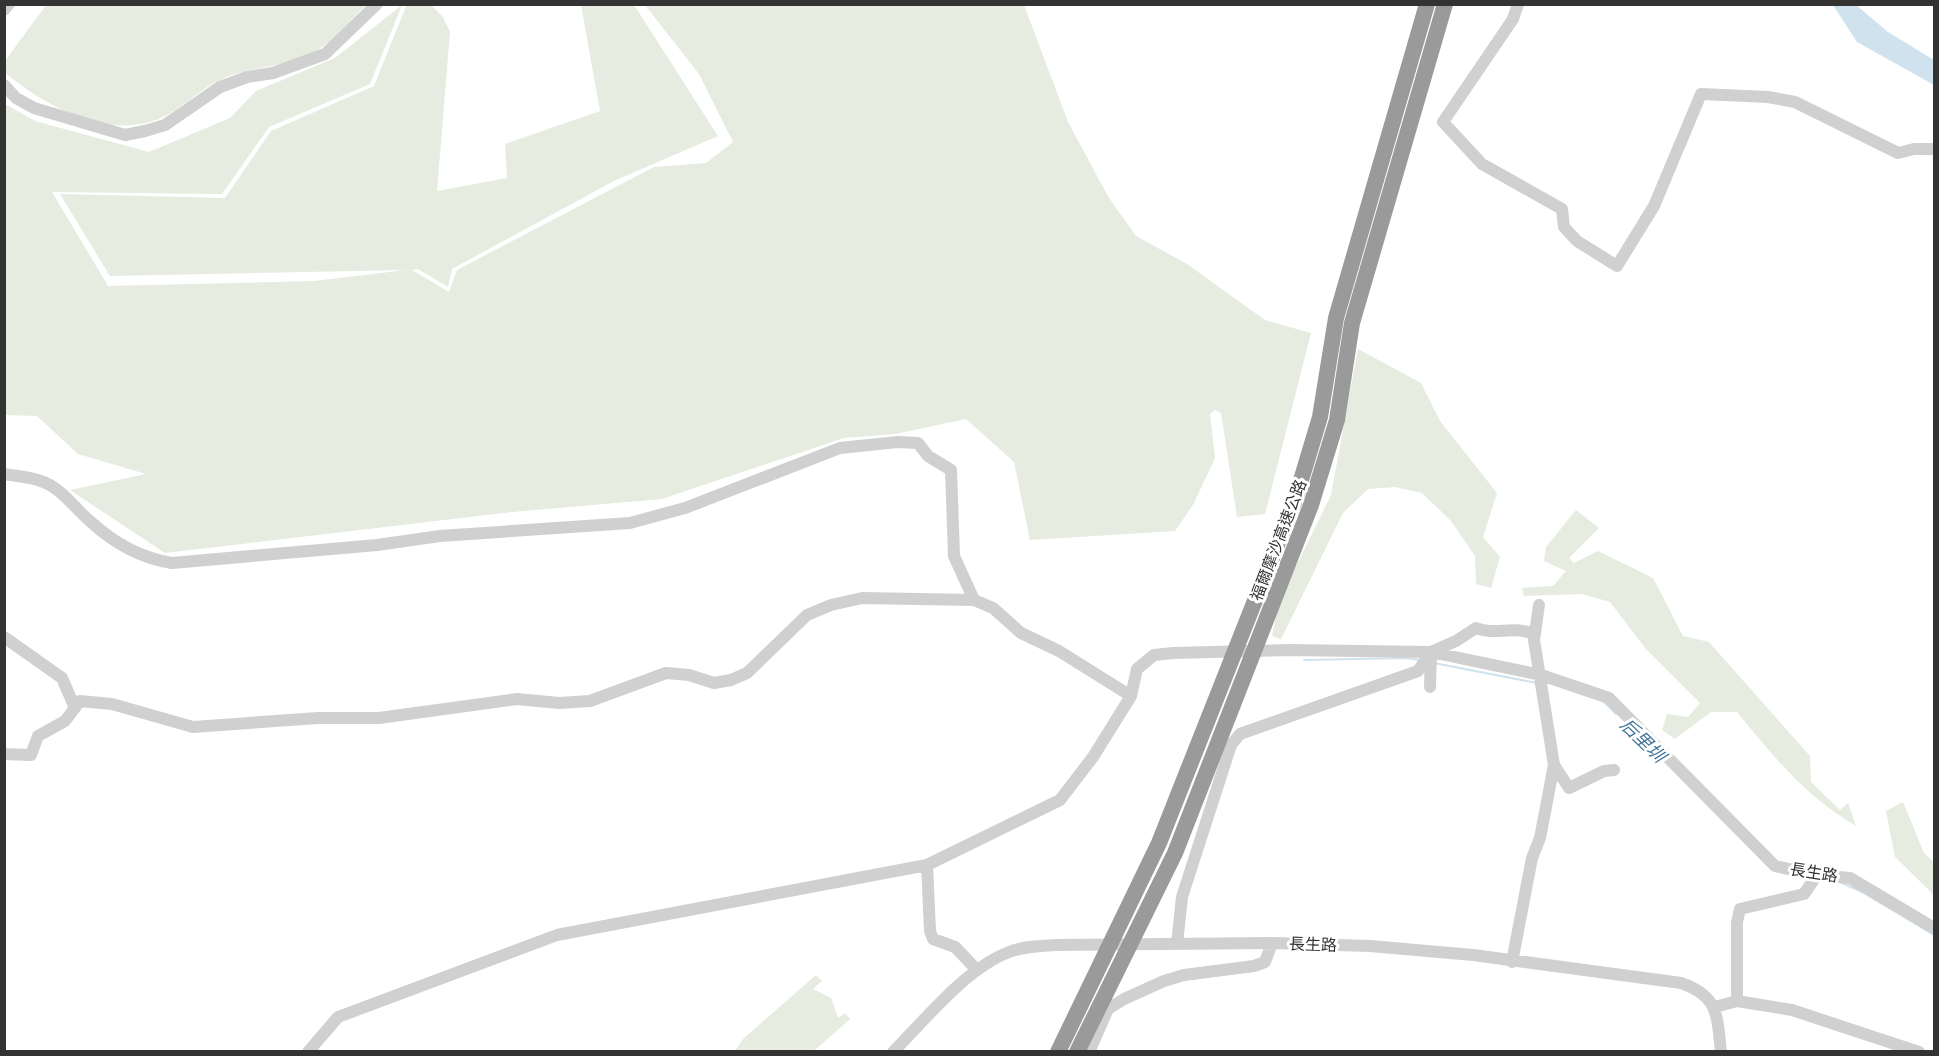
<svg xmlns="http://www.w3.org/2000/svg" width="1939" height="1056" font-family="'PT Sans','Noto Sans TC',sans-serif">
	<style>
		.green { fill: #e6ecdf }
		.water { fill: #cfe2ee }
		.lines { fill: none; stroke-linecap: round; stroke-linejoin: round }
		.stream { stroke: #cfe2ee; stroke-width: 2 }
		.minor { stroke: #d0d0d0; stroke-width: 12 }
		.highway { stroke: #9a9a9a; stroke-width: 16 }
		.labels { text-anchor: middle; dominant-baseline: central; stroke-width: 6; stroke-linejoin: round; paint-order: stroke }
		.street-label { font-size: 16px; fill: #333; stroke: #fff }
		.water-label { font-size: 18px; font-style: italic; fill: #3f7597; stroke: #fff }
	</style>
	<rect width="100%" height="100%" fill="#fff"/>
	<path class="green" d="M 46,5 L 366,5 C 347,23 329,47 304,57 C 277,68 245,67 220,80 C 201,89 185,105 167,115 C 113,144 47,107 5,73 L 5,61 Z
		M 1024,5 L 1068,122 L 1109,198 L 1136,236 L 1187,264 L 1265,320 L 1311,333 L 1265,514 L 1237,517 L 1221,413 L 1215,410 L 1210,414 L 1215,458 L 1193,505 L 1175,531 L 1030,540 L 1014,462 L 966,419 L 895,434 L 844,438 L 662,499 L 512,512 L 165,553 L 70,490 L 146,474 L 78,454 L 37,416 L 5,415 L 5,104 L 35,121 L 149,152 L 230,118 L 256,91 L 335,58 L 402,5 L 370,84 L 269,127 L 222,194 L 52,192 L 108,286 L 314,281 L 406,270 L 110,276 L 60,194 L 225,198 L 271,131 L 374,86 L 407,4 L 431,5 L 443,17 L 450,32 L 437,191 L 507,178 L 505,144 L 600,111 L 581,5 L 634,5 L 718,136 L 614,181 L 452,269 L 448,287 L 418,269 L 412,270 L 449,292 L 457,270 L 654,167 L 706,163 L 733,142 L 699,74 L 645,5 Z
		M 1358,349 L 1421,383 L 1440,421 L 1497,493 L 1483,537 L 1500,557 L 1491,588 L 1476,584 L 1475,556 L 1451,521 L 1422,493 L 1395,487 L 1368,489 L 1343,513 L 1281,639 L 1272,636 L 1279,601 L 1331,495 Z
		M 1576,510 L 1599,528 L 1569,558 L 1574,563 L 1598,551 L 1653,578 L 1683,636 L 1709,642 L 1810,756 L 1811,782 L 1840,810 L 1848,803 L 1856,826 C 1804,795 1775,758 1737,712 L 1711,712 L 1675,739 L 1662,730 L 1667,714 L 1688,717 L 1700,703 L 1646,649 L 1610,602 L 1582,594 L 1524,596 L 1522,588 L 1553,586 L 1566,571 L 1544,561 L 1546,547 Z
		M 1903,802 L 1924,853 L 1934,862 L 1934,895 L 1895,857 L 1886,811 Z
		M 816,975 L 822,981 L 813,989 L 831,998 L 838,1018 L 845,1013 L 850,1019 L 814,1051 L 735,1051 L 743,1039 Z"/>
	<path class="water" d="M 1833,5 L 1856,5 L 1888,32 L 1934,60 L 1934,85 L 1857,42 Z"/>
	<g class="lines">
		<path class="stream" d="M 1304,660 L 1406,658 L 1420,660
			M 1434,663 L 1537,683
			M 1603,701 L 1616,714
			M 1776,871 L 1802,878
			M 1840,882 L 1862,892 L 1934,935"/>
		<path class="minor" d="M 1518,4 L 1513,19 L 1443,122 L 1482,164 L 1562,209 L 1564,227 L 1577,241 L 1617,266 L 1654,206 L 1701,94 L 1768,97 L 1795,102 L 1898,153 L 1914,149 L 1934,149
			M 4,10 L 9,4
			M 4,85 L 16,98 L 34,108 L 125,135 L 145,131 L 165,125 L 220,87 L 247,77 L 273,73 L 325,54 L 377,4
			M 4,474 C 16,476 30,477 41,481 C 62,488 75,509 91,522 C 115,544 140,558 172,563 L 377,545 L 440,536 L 630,523 L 685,508 L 840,448 L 898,442 L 918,443 L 928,456 L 951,470 L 954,556 L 974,600 L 993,608 L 1021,633 L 1059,651 L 1131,696
			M 4,637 L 62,678 L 75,708
			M 1430,687 L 1431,652
			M 4,754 L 31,755 L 38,736 L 65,721 L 80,701 L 112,704 L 193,727 L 318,718 L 379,718 L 517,699 L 559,703 L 590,701 L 666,673 L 689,675 L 714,683 L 731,680 L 747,673 L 807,615 L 831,605 L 862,598 L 974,600
			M 1554,765 L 1569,788 L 1604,771 L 1614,770
			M 927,865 L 930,931 L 933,939 L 955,947 L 977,970
			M 1177,944 L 1182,897 L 1231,745 L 1240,734 L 1418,671 L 1431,652 L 1456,641 L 1476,628 C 1496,636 1510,625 1534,634
			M 1512,962 L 1532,858 L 1540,838 L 1554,765 L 1534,640 L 1539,605
			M 1737,1001 L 1792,1010 L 1919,1052
			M 1715,1007 L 1737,1001 L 1737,922 L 1740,909 L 1804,894 L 1817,875
			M 308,1052 L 338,1017 L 557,935 L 927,865 L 1060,800 L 1093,757 L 1131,696 L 1137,669 L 1154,655 L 1173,653 L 1288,650 L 1431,652 L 1541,675 L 1609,698 L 1775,866 L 1817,875 L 1850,878 L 1934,928
			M 893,1052 C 926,1019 965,969 1009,952 C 1024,946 1040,946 1055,945 L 1272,943 L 1370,946 L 1473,955 L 1681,983 C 1719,996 1717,1016 1721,1052
			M 1089,1052 L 1108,1009 L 1124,999 L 1164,981 L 1184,975 L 1254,966 L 1265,962 L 1272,943"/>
		<path class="highway" d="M 1058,1052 L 1159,843 L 1296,497 L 1320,417 L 1336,318 L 1427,4
			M 1077,1052 L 1175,853 L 1311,505 L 1337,420 L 1352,323 L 1445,4"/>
	</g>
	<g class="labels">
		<g class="street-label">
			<text transform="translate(1278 540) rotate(-69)">福爾摩沙高速公路</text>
			<text transform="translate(1814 872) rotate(9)">長生路</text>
			<text transform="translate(1313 944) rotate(2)">長生路</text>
		</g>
		<g class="water-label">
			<text transform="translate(1643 740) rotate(44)">后里圳</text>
		</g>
	</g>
	<rect width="1939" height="1056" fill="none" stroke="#333333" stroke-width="12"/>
</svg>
